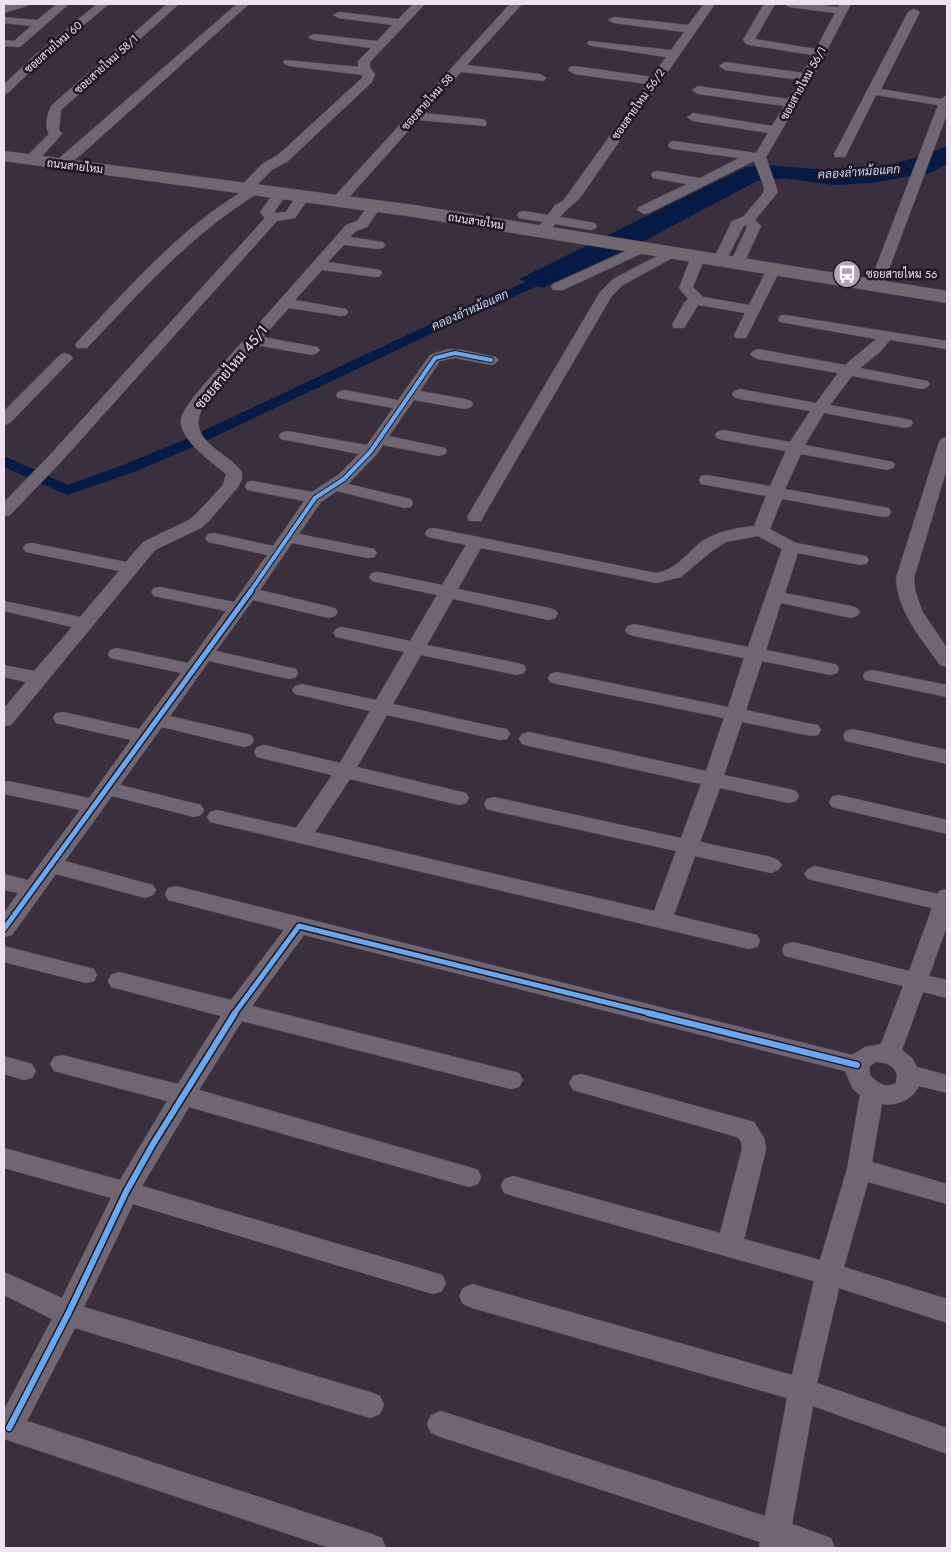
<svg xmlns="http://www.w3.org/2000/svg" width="951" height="1552" font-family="Jost,Sarabun,sans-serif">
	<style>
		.water { fill: #051a45 }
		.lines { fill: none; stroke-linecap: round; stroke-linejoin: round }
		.canal { fill: #051a45; fill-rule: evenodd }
		.street-casing { stroke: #574d59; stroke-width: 1 }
		.secondary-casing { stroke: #574d59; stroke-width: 1 }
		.street { fill: #6f6671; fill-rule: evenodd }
		.secondary { fill: #73676f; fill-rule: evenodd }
		.cycleway-far2-casing { stroke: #1f1722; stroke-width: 6 }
		.cycleway-far1-casing { stroke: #1f1722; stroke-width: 8 }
		.cycleway-casing { stroke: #1f1722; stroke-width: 9 }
		.cycleway-far2 { stroke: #66a8f1; stroke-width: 4 }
		.cycleway-far1 { stroke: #66a8f1; stroke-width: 5 }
		.cycleway { stroke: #66a8f1; stroke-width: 6 }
		.labels { text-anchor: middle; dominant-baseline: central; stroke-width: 5; stroke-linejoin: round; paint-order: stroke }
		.far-street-label { font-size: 11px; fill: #eee2f2; stroke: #1f1722 }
		.far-poi-label { font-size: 11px; fill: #eee2f2; stroke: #1f1722; text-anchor: start }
		.far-water-label { font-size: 12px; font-style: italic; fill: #c1d8fe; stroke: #1f1722 }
		.street-label { font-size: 14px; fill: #eee2f2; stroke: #1f1722 }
	</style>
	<rect width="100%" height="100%" fill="#3a303d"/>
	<path class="water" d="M 947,146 L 947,164 L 930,173 L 871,183 L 834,185 L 784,178 L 757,181 L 644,241 L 543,288 L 519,279 L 746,167 L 766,165 L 815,169 L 873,169 L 915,158 Z"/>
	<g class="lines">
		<path class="canal" d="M 553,270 L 560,274 L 558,277 L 435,332 L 195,446 L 134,472 L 67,495 L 4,467 L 4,456 L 68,485 L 123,465 L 184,440 L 456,312 Z"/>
		<g class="street-casing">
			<path id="street" d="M 12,4 L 29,4 L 27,6 L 4,13 L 4,6 Z
				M 57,4 L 69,4 L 20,47 L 4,46 L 4,40 L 14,41 L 31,26 L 4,23 L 4,17 L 37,20 Z
				M 97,4 L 109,4 L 43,59 L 8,93 L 4,94 L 4,84 L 35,55 Z
				M 167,4 L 179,4 L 61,110 L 59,130 L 62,134 L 36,163 L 26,163 L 25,160 L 26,157 L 49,134 C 44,126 47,113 52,105 Z
				M 237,4 L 249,4 L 84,152 L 66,167 L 56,167 L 55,164 L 56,161 Z
				M 413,4 L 425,4 L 370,62 L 370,68 L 375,74 L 372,82 L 288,161 L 272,170 L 257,185 L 262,189 L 260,192 C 192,233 141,291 87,348 L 77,348 L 75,345 L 77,342 C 129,288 178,230 243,191 L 240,188 L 242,185 L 262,164 L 278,155 L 362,78 L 363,75 L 289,66 L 285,64 L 283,62 L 285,60 L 358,67 L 358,61 L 371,48 L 314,40 L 308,37 L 314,34 L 377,41 L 392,25 L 339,18 L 333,15 L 339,12 L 398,19 Z
				M 510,4 L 522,4 L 467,65 L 540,74 L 546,78 L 544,81 L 461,72 L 424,113 L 481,119 L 485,120 L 487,123 L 485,126 L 418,120 L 343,204 L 333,204 L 331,201 L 333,198 Z
				M 704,4 L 715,4 L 582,195 C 574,205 567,208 560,217 L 595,223 L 597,226 L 595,229 L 590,230 L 555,224 L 546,236 L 536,236 L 534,233 L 542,222 L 519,218 L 517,215 L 519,212 L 524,211 L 548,215 L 555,205 L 563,201 L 647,84 L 574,74 L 568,70 L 570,67 L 574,66 L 652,77 L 666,57 L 593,46 L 589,45 L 587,43 L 589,41 L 671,50 L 684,32 L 614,23 L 608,20 L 614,17 L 688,25 Z
				M 764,4 L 775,4 L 755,39 L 816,49 L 835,13 L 789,7 L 784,4 L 812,4 L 838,7 L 840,4 L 851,4 L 813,77 L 766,157 L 778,192 L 755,220 L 761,226 L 744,263 L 737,267 L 730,263 L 747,227 L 746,225 L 743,227 L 725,263 L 715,263 L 713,260 L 732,221 L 743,217 L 764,192 L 764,187 L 754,161 L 649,213 L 644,214 L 637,210 L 639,207 L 687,184 L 653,178 L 651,175 L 653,172 L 658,171 L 700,178 L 739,158 L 674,149 L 670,148 L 668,145 L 670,142 L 674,141 L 756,153 L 768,133 L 693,121 L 687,117 L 693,113 L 772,126 L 784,106 L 698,94 L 692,90 L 698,86 L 788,99 L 800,80 L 725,70 L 719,66 L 725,62 L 803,73 L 812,55 L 750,45 L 746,44 L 743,40 Z
				M 914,9 L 920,12 L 881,89 L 941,99 L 947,95 L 947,114 L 883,285 L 881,288 L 871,288 L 869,285 L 938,105 L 876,95 L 845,157 L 835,157 L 834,154 L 908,12 Z
				M 281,189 L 288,193 L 274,212 L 276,213 L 286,212 L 298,193 L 308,193 L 310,196 L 295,218 L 277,221 L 60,463 L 10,515 L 4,516 L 4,502 L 48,457 L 265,218 L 260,212 L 276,190 Z
				M 374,203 L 381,207 L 367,227 L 356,231 L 350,237 L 383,242 L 385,245 L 383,248 L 378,249 L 344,245 L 328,262 L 380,270 L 382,273 L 380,276 L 375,277 L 322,270 L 295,300 L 346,309 L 348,312 L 346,315 L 341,316 L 289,308 L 263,337 L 317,347 L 320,350 L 317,353 L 312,355 L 256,345 L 201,411 C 188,442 228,452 242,472 L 242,479 L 238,487 L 209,521 L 201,528 L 155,550 L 11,725 L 4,726 L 4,708 L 26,682 L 4,677 L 4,665 L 34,671 L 72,627 L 4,611 L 4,601 L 80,617 L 119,571 L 26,552 L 23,548 L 26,544 L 32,543 L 126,562 L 143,542 L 189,520 L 197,513 L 223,485 L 226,474 C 213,463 178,439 181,419 C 184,403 223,364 235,350 C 272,309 309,267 346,225 L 357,221 L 369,204 Z
				M 642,244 L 647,245 L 649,248 L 647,251 L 563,290 L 553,290 L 551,287 L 553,284 Z
				M 671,249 L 678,253 L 676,256 L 623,285 L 611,297 L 483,517 L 481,521 L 469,521 L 467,517 L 600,292 L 613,279 Z
				M 698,253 L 705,257 L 693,287 L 703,297 L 749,305 L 769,265 L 779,265 L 781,268 L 746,338 L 736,338 L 734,335 L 745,313 L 698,305 L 684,328 L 674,328 L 672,325 L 684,303 L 688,299 L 679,288 L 691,257 Z
				M 785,315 L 947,341 L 947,349 L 890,340 L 880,352 L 860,368 L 927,381 L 930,384 L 927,387 L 922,389 L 852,376 L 830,405 L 911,420 L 913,423 L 911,426 L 905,428 L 824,413 L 805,445 L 893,462 L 895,465 L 893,468 L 887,470 L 801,454 L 785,489 L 889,508 L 891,512 L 889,516 L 883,517 L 782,499 L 770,529 L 796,543 L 860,555 L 866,556 L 869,560 L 866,564 L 860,565 L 798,553 L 785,593 L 851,606 L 857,608 L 860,612 L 857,616 L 851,618 L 781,603 L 766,650 L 830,663 L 837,665 L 839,669 L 837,673 L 830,675 L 762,661 L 746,710 L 811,724 L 818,725 L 821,730 L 818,735 L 811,736 L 742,722 L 724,775 L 789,789 L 796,791 L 799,796 L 796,801 L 789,803 L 720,788 L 700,842 L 771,857 L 778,860 L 782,865 L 778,870 L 771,873 L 695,856 L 674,915 L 757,935 L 760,941 L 757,947 L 749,949 L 210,822 L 207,817 L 210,812 L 217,810 L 296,828 L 332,775 L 257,757 L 254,752 L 257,747 L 264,745 L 340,763 L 370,711 L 295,694 L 292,690 L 295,686 L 302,684 L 376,700 L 404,652 L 336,637 L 333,633 L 336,629 L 342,627 L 410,641 L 437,595 L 372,581 L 369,577 L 372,573 L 378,572 L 442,585 L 466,545 L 428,537 L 425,533 L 428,529 L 434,528 L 656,573 C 676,570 686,554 701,542 C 717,531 736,528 754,526 L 766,496 L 707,485 L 701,484 L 699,480 L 701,476 L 707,475 L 770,486 L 786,451 L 723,440 L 717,438 L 715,435 L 717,432 L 723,430 L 790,442 L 810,411 L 740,399 L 734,397 L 732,394 L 734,391 L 740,389 L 816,403 L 838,373 L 758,359 L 753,357 L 750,354 L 753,351 L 758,349 L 845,365 L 876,339 L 780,322 L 778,319 L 780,316 ZM 758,536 L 782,549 L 748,647 L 634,624 L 628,626 L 625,630 L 628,634 L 634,636 L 744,658 L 728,707 L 557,672 L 550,674 L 548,678 L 550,682 L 557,684 L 724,718 L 706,771 L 529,732 L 522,734 L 519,739 L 522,744 L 529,746 L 701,784 L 681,838 L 494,797 L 487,799 L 484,804 L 487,809 L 494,811 L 676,851 L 654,911 L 315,832 L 350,779 L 459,805 L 466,803 L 469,798 L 466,793 L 357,767 L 387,715 L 500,740 L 507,739 L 510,734 L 507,729 L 500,728 L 393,704 L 421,655 L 517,675 L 524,673 L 526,669 L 524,665 L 517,663 L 427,645 L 453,599 L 549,620 L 555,618 L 558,614 L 555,610 L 549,608 L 458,589 L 481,548 L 656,583 L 681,577 L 713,550 L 726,542 Z
				M 448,349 L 463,350 L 496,357 L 499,360 L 496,363 L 491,365 L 455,358 L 440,361 L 420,391 L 465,399 L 471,401 L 473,404 L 471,407 L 465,409 L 414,400 L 389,436 L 445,448 L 447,451 L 445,454 L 439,456 L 383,445 L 377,454 L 348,484 L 411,499 L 413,503 L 411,507 L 405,508 L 337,491 L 321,502 L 299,534 L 374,549 L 377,553 L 374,557 L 368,558 L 292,543 L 260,590 L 335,608 L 338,612 L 335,616 L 329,618 L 253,600 L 216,651 L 296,669 L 298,673 L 296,677 L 289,679 L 209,661 L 170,716 L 251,735 L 254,740 L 251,745 L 244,747 L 162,727 L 120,785 L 201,805 L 204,810 L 201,815 L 194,817 L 112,796 L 65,861 L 153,885 L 156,890 L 153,895 L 145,898 L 56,874 L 12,935 L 4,937 L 4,913 L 18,893 L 4,890 L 4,874 L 28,880 L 80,810 L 4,794 L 4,782 L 8,781 L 89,798 L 131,740 L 56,723 L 53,718 L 56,713 L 63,712 L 139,729 L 181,673 L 110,658 L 108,654 L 110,650 L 117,648 L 188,663 L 226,611 L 154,596 L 151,592 L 154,588 L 160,587 L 234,602 L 267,555 L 208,542 L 205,538 L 208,534 L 214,533 L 273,546 L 304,501 L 247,490 L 245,486 L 247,482 L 253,481 L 312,492 L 338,475 L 359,454 L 281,439 L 279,436 L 281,433 L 287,431 L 367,445 L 393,408 L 338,398 L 336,395 L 338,392 L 344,390 L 398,400 L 430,355 Z
				M 65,353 L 70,355 L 73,358 L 70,361 L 10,423 L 4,425 L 4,411 L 60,355 Z
				M 947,437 L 947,468 L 914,578 L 915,590 L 922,611 L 947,648 L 947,667 L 940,665 C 921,638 898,613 896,578 L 939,442 L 941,439 Z
				M 872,670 L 947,685 L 947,697 L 865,680 L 863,676 L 865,672 Z
				M 853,729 L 947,750 L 947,764 L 846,741 L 843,736 L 846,731 Z
				M 839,795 L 947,820 L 947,834 L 832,807 L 829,802 L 832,797 Z
				M 815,866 L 938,894 L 939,891 L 947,889 L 947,926 L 929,976 L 947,980 L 947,998 L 923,992 L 902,1050 L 912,1058 L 917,1067 L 947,1075 L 947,1093 L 919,1086 C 912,1100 898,1106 882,1104 L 872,1162 L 947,1184 L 947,1204 L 868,1182 L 844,1267 L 947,1299 L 947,1323 L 839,1288 L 817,1383 L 947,1428 L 947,1454 L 813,1406 L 792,1524 L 831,1538 L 835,1548 L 759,1548 L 760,1542 L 441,1437 L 431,1433 L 427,1424 L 431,1415 L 441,1411 L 765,1516 L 787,1398 L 472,1308 L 463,1304 L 459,1296 L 463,1288 L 472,1284 L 792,1375 L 814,1281 L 513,1196 L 504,1193 L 501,1186 L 504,1179 L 513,1176 L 720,1233 L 742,1149 L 741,1141 L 737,1137 L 573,1090 L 569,1083 L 573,1076 L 581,1074 L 754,1122 L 764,1138 L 766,1149 L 744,1239 L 820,1260 L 847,1169 L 860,1095 L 853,1089 L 845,1071 L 304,935 L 252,1006 L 511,1071 L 519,1073 L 523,1080 L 519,1087 L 511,1089 L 242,1021 L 199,1090 L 469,1167 L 478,1170 L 481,1177 L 478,1184 L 469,1187 L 189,1107 L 142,1186 L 433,1272 L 442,1275 L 446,1283 L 442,1291 L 433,1294 L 133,1204 L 84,1307 L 370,1392 L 380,1396 L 384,1405 L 380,1414 L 370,1418 L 75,1328 L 27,1421 L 372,1534 L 382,1538 L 386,1548 L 330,1548 L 4,1439 L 4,1410 L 52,1319 L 4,1295 L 4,1272 L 62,1298 L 111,1198 L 4,1168 L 4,1148 L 120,1180 L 167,1101 L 54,1071 L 50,1064 L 54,1057 L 62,1055 L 178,1084 L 221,1016 L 111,987 L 108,981 L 111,975 L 119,972 L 231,1000 L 284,930 L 168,900 L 165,894 L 168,888 L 176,886 L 852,1055 L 865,1047 L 881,1044 L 903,986 L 793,958 L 785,956 L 782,950 L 785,944 L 793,942 L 909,971 L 932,908 L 808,879 L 804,874 L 808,869 ZM 876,1062 C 885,1062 894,1065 897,1075 L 896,1083 C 885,1089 878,1083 870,1075 L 869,1067 Z
				M 4,946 L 86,967 L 94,969 L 97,975 L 94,981 L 86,983 L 4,962 Z
				M 4,1056 L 32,1064 L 36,1071 L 32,1078 L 24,1080 L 4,1074 Z"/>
		</g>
		<g class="secondary-casing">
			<path id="secondary" d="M 4,151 L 414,205 L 947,291 L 947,303 L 414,217 L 4,161 Z"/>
		</g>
		<use href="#street" class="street"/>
		<use href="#secondary" class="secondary"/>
		<g class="cycleway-far2-casing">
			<path id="cycleway-far2" d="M 250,592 L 315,498 L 344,479 L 371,451 L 435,358 L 455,353 L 491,360"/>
		</g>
		<g class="cycleway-far1-casing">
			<path id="cycleway-far1" d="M 4,929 L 251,591
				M 234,1014 L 299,926 L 653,1014"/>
		</g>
		<g class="cycleway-casing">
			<path id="cycleway" d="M 648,1013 L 857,1065
				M 9,1428 L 68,1314 L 126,1192 L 153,1144 L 235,1013"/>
		</g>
		<use href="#cycleway-far2" class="cycleway-far2"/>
		<use href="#cycleway-far1" class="cycleway-far1"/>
		<use href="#cycleway" class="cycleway"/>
	</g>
	<defs>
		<g id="bus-disc" transform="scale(1.4375)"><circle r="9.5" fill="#afa4b3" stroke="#1f1722"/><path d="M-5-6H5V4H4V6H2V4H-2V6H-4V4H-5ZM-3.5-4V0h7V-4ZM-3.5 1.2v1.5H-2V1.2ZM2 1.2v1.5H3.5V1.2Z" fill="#fff"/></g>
	</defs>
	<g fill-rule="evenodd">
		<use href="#bus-disc" x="847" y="274"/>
	</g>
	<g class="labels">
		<g class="far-street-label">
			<text transform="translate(53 47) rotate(-41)">ซอยสายไหม 60</text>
			<text transform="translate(106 64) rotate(-42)">ซอยสายไหม 58/1</text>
			<text transform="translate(803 83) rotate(-61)">ซอยสายไหม 56/1</text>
			<text transform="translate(427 102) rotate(-48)">ซอยสายไหม 58</text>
			<text transform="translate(638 104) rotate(-55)">ซอยสายไหม 56/2</text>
			<text transform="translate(75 166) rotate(7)">ถนนสายไหม</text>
			<text transform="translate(476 221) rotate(9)">ถนนสายไหม</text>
		</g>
		<g class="far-poi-label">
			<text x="866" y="274">ซอยสายไหม 56</text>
		</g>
		<g class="far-water-label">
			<text transform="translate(859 172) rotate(-4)">คลองลำหม้อแตก</text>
			<text transform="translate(470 310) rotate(-24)">คลองลำหม้อแตก</text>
		</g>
		<g class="street-label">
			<text transform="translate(231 367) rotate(-50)">ซอยสายไหม 45/1</text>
		</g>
	</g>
	<rect width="951" height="1552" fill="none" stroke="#eee2f2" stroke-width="10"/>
</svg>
